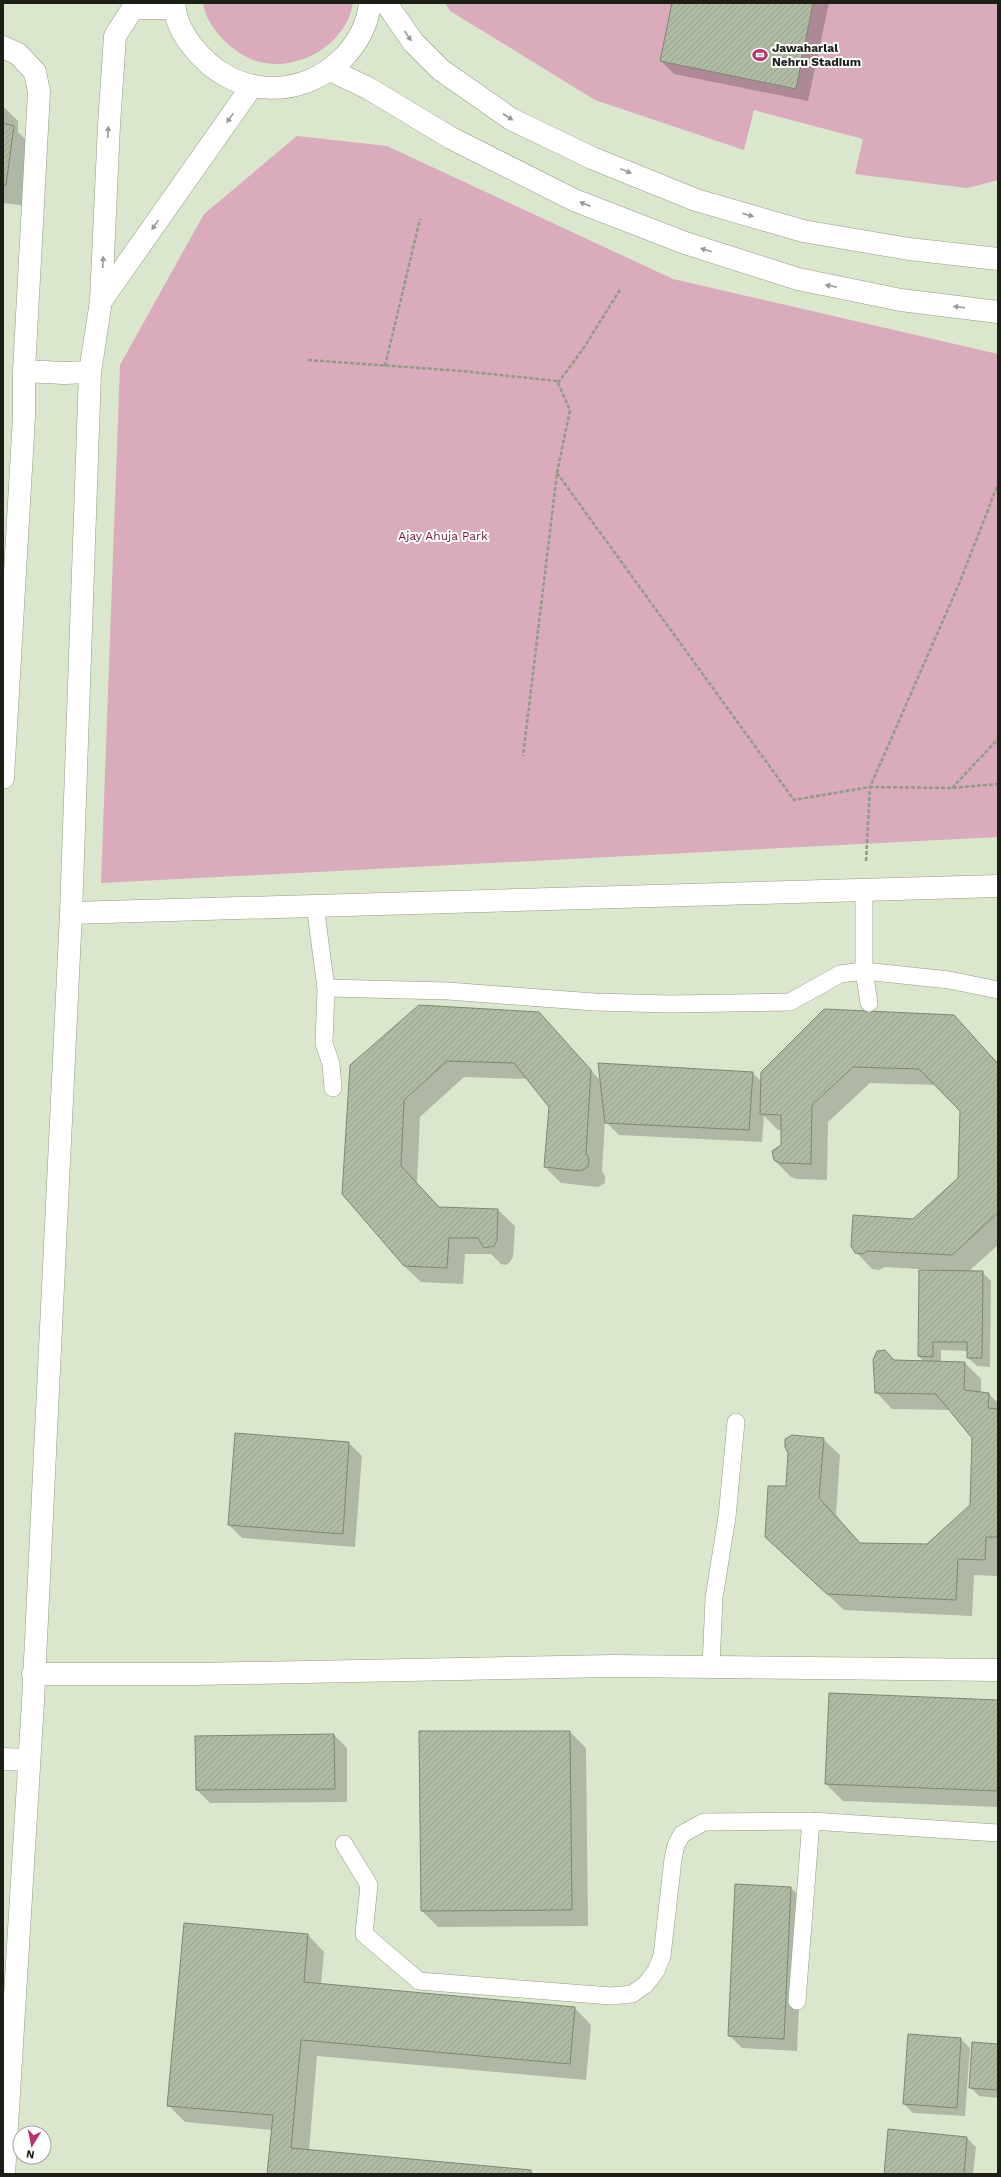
<svg xmlns="http://www.w3.org/2000/svg" width="1001" height="2177" font-family="'Work Sans',sans-serif">
	<style>
		.green { fill: #d9abbb }
		.shadow { fill: #0003 }
		.building { fill: url(#building-hatch); stroke: #7d8870 }
		.lines { fill: none; stroke-linecap: round; stroke-linejoin: round }
		.service-casing { stroke: #919d84; stroke-width: 18 }
		.minor-casing { stroke: #919d84; stroke-width: 23 }
		.tertiary-casing { stroke: #919d84; stroke-width: 23 }
		.path { stroke: #919b87; stroke-width: 2.5; stroke-dasharray: 4 2; stroke-linecap: butt }
		.service { stroke: #fff; stroke-width: 17 }
		.minor { stroke: #fff; stroke-width: 22 }
		.tertiary { stroke: #fff; stroke-width: 22 }
		.oneway { fill: #989a96 }
		.labels { text-anchor: middle; dominant-baseline: central; stroke-width: 4; stroke-linejoin: round; paint-order: stroke }
		.poi-label { font-size: 12px; font-weight: bold; fill: #1b1f16; stroke: #fff; text-anchor: start }
		.park-label { font-size: 12px; fill: #701b44; stroke: #fff }
	</style>
	<defs>
		<pattern id="building-hatch" width="6" height="6" patternUnits="userSpaceOnUse"><rect width="6" height="6" fill="#afbba2"/><path d="M-1 1l2-2M0 6l6-6M5 7l2-2" fill="none" stroke="#96a08b"/></pattern>
	</defs>
	<rect width="100%" height="100%" fill="#dae7cd"/>
	<path class="green" d="M 203,3 L 353,3 C 346,47 292,76 251,59 C 238,53 228,45 219,35 C 212,27 204,14 203,3 Z
		M 445,3 L 998,3 L 998,180 L 967,188 L 855,174 L 863,139 L 754,110 L 744,150 L 595,100 L 450,11 Z
		M 297,136 L 387,146 L 673,279 L 998,354 L 998,837 L 101,883 L 120,365 L 204,214 Z"/>
	<path class="shadow" d="M 673,3 L 829,3 L 808,101 L 674,74 L 661,61 Z
		M 3,106 L 18,121 L 18,132 L 35,149 L 27,206 L 3,203 Z
		M 539,1013 L 601,1081 L 599,1064 L 753,1073 L 762,1082 L 953,1016 L 998,1063 L 998,1245 L 968,1272 L 982,1272 L 991,1281 L 990,1367 L 977,1366 L 968,1358 L 968,1351 L 941,1350 L 941,1362 L 965,1363 L 981,1379 L 981,1393 L 989,1394 L 998,1403 L 998,1576 L 974,1575 L 972,1616 L 844,1610 L 783,1553 L 787,1488 L 823,1439 L 840,1455 L 836,1515 L 861,1544 L 928,1545 L 971,1505 L 973,1438 L 951,1410 L 892,1409 L 876,1392 L 895,1361 L 924,1362 L 919,1356 L 934,1270 L 885,1267 L 879,1270 L 872,1269 L 856,1252 L 914,1220 L 959,1179 L 961,1111 L 936,1085 L 870,1083 L 828,1122 L 827,1180 L 797,1179 L 791,1177 L 774,1160 L 773,1151 L 782,1145 L 782,1130 L 778,1130 L 764,1116 L 762,1142 L 619,1135 L 605,1121 L 602,1171 L 605,1176 L 605,1183 L 598,1187 L 561,1183 L 545,1167 L 550,1107 L 528,1079 L 464,1077 L 420,1117 L 417,1183 L 440,1208 L 498,1210 L 515,1226 L 513,1257 L 510,1262 L 506,1265 L 501,1264 L 491,1254 L 465,1254 L 463,1284 L 421,1282 L 404,1266 L 351,1065 Z
		M 236,1434 L 349,1443 L 362,1456 L 355,1547 L 242,1538 L 229,1525 Z
		M 998,1701 L 998,1807 L 843,1801 L 826,1784 Z
		M 570,1732 L 586,1748 L 588,1926 L 438,1927 L 422,1911 Z
		M 334,1735 L 347,1748 L 347,1802 L 210,1803 L 197,1790 Z
		M 791,1888 L 804,1900 L 797,2051 L 742,2048 L 729,2035 Z
		M 308,1935 L 324,1952 L 321,1985 L 575,2008 L 591,2025 L 586,2080 L 317,2056 L 309,2151 L 531,2171 L 534,2174 L 268,2174 L 272,2130 L 185,2122 L 168,2105 Z
		M 961,2039 L 970,2048 L 965,2116 L 913,2113 L 904,2104 Z
		M 998,2045 L 998,2098 L 979,2096 L 970,2087 Z
		M 967,2138 L 976,2147 L 973,2174 L 885,2174 Z"/>
	<path class="building" d="M 672,3 L 813,3 L 796,89 L 660,61 Z
		M 3,123 L 14,126 L 6,185 L 3,185 Z
		M 419,1005 L 539,1012 L 591,1070 L 586,1153 L 589,1159 L 588,1167 L 581,1171 L 544,1167 L 549,1107 L 514,1063 L 447,1061 L 404,1100 L 401,1166 L 439,1207 L 498,1209 L 497,1240 L 494,1246 L 484,1248 L 478,1238 L 449,1238 L 447,1268 L 404,1266 L 342,1194 L 350,1065 Z
		M 824,1009 L 954,1015 L 998,1064 L 998,1213 L 952,1255 L 868,1251 L 862,1254 L 855,1253 L 851,1246 L 853,1215 L 913,1219 L 958,1178 L 960,1111 L 919,1069 L 853,1067 L 812,1105 L 811,1164 L 780,1163 L 774,1160 L 772,1151 L 781,1145 L 781,1115 L 760,1114 L 761,1072 Z
		M 598,1063 L 753,1072 L 749,1130 L 605,1123 Z
		M 919,1270 L 983,1271 L 982,1358 L 967,1358 L 967,1342 L 933,1342 L 933,1357 L 918,1356 Z
		M 885,1350 L 894,1360 L 965,1362 L 964,1390 L 989,1393 L 988,1408 L 998,1409 L 998,1537 L 986,1537 L 985,1560 L 958,1559 L 956,1600 L 827,1594 L 765,1537 L 768,1486 L 786,1486 L 788,1453 L 785,1447 L 785,1439 L 792,1435 L 824,1438 L 819,1498 L 860,1543 L 927,1544 L 970,1505 L 972,1438 L 936,1394 L 875,1393 L 873,1360 L 877,1351 Z
		M 235,1433 L 349,1442 L 343,1534 L 228,1525 Z
		M 829,1693 L 998,1700 L 998,1791 L 825,1784 Z
		M 419,1731 L 570,1731 L 572,1910 L 421,1911 Z
		M 334,1734 L 335,1789 L 196,1790 L 195,1736 Z
		M 735,1884 L 791,1887 L 784,2039 L 728,2036 Z
		M 184,1923 L 308,1934 L 304,1982 L 575,2007 L 570,2064 L 301,2040 L 291,2148 L 531,2170 L 531,2174 L 267,2174 L 273,2115 L 167,2106 Z
		M 908,2034 L 961,2038 L 957,2108 L 903,2104 Z
		M 972,2042 L 998,2044 L 998,2090 L 969,2088 Z
		M 888,2129 L 967,2137 L 964,2174 L 884,2174 Z"/>
	<g class="lines">
		<g class="service-casing">
			<path id="service" d="M 864,890 L 864,971 L 869,1003
				M 315,905 L 326,988 L 448,991 L 594,1002 L 669,1004 L 790,1002 L 840,974 L 864,971 L 949,980 L 998,990
				M 326,988 L 324,1043 L 331,1064 L 333,1088
				M 711,1667 L 714,1598 L 727,1517 L 736,1422
				M 344,1844 L 369,1885 L 364,1934 L 419,1981 L 611,1996 L 632,1994 L 645,1985 L 656,1971 L 662,1956 L 673,1859 L 676,1845 L 682,1834 L 704,1822 L 811,1821 L 998,1833
				M 797,2001 L 811,1821"/>
		</g>
		<g class="minor-casing">
			<path id="minor" d="M 3,47 L 18,54 L 35,72 L 39,92 L 24,371 L 64,373 L 90,372
				M 101,301 L 252,86
				M 3,778 L 24,417 L 24,371
				M 71,913 L 998,886
				M 33,1674 L 197,1674 L 613,1666 L 998,1670
				M 3,1759 L 29,1760
				M 4,2174 L 33,1702 L 71,913 L 90,372 L 101,301 L 109,125 L 115,36 L 133,8 L 174,8"/>
		</g>
		<g class="tertiary-casing">
			<path id="tertiary" d="M 174,3 C 175,19 183,35 193,47 C 231,97 300,102 344,57 C 358,42 368,23 370,3
				M 386,3 L 413,42 L 441,70 L 511,119 L 592,158 L 696,200 L 803,231 L 909,249 L 998,259
				M 330,70 L 368,88 L 451,138 L 574,200 L 685,243 L 798,279 L 901,300 L 998,312"/>
		</g>
		<path class="path" d="M 308,360 L 462,371 L 557,381 L 570,410 L 557,473 L 523,756
			M 385,366 L 420,219
			M 558,383 L 583,349 L 621,288
			M 557,473 L 794,800 L 870,787 L 952,788 L 998,784
			M 952,788 L 998,739
			M 866,861 L 870,787 L 959,584 L 998,484"/>
		<use href="#service" class="service"/>
		<use href="#minor" class="minor"/>
		<use href="#tertiary" class="tertiary"/>
	</g>
	<defs><path id="oneway-solid" d="M-6-.8H1V-3.2L6.5 0L1 3.2V.8H-6Z"/></defs>
	<g class="oneway">
		<use href="#oneway-solid" transform="translate(408 36) rotate(56)"/>
		<use href="#oneway-solid" transform="translate(508 117) rotate(33)"/>
		<use href="#oneway-solid" transform="translate(230 118) rotate(125)"/>
		<use href="#oneway-solid" transform="translate(108 132) rotate(-87)"/>
		<use href="#oneway-solid" transform="translate(626 171) rotate(22)"/>
		<use href="#oneway-solid" transform="translate(585 204) rotate(-159)"/>
		<use href="#oneway-solid" transform="translate(748 215) rotate(16)"/>
		<use href="#oneway-solid" transform="translate(155 225) rotate(125)"/>
		<use href="#oneway-solid" transform="translate(706 250) rotate(-162)"/>
		<use href="#oneway-solid" transform="translate(103 262) rotate(-87)"/>
		<use href="#oneway-solid" transform="translate(831 286) rotate(-168)"/>
		<use href="#oneway-solid" transform="translate(959 307) rotate(-173)"/>
	</g>
	<defs>
		<g id="stadium-bare" transform="scale(1.2)"><path d="M0-5a6.5 5 0 1 0 0 10a6.5 5 0 1 0 0-10ZM-3.5-1.8h7v3.6h-7Z" fill="#b93273" stroke="#fff" stroke-width="2.5" paint-order="stroke"/></g>
	</defs>
	<g fill-rule="evenodd">
		<use href="#stadium-bare" x="760" y="55"/>
	</g>
	<g class="labels">
		<g class="poi-label">
			<text x="772" y="48">Jawaharlal<tspan x="772" dy="14">Nehru Stadium</tspan></text>
		</g>
		<g class="park-label">
			<text x="443" y="536">Ajay Ahuja Park</text>
		</g>
	</g>
	<rect width="1001" height="2177" fill="none" stroke="#1b1f16" stroke-width="8"/>
	<g transform="translate(32 2145) rotate(190)"><circle r="19" fill="#ffffff" stroke="#a4a5a2"/>
	<path d="M0-3L7 15L0 10L-7 15Z" fill="#b93273"/>
	<text y="-6" font-size="11" font-weight="bold" text-anchor="middle" fill="#1b1f16">N</text>
	</g>
</svg>
